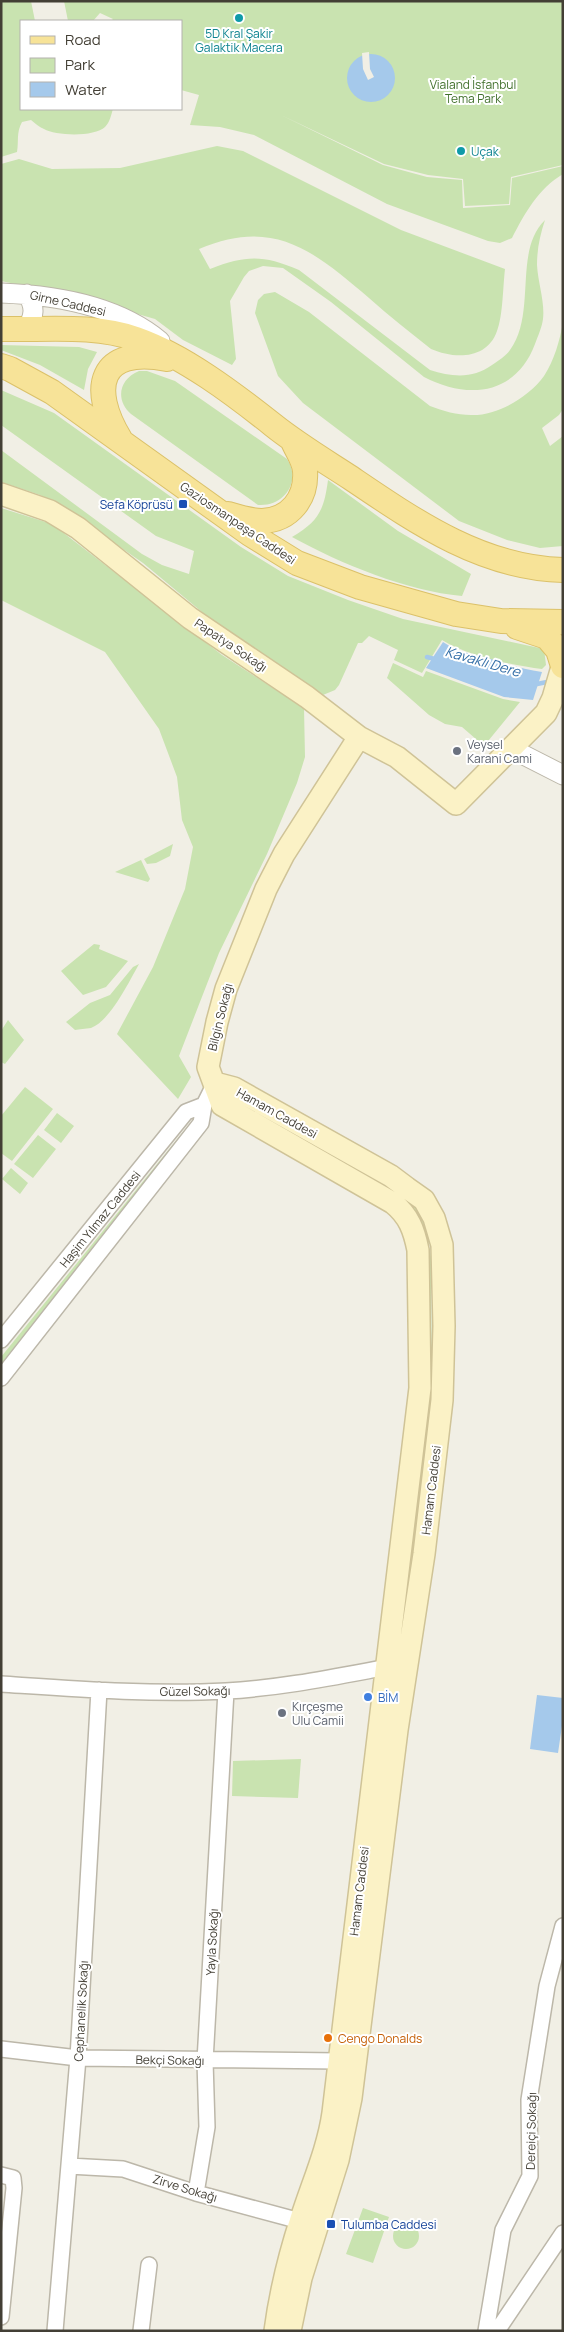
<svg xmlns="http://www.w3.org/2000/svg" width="564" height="2332" font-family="Manrope,sans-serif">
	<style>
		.green { fill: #c9e3b0 }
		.water { fill: #a5c9eb }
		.pier { fill: #f1efe5 }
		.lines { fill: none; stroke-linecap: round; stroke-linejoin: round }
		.stream { stroke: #a5c9eb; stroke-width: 4.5 }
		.minor-casing { stroke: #bcb7a9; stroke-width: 18 }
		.tertiary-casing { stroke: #bcb7a9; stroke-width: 21 }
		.secondary-casing { stroke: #cfc397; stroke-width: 24 }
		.primary-casing { stroke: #dbc169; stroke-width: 26 }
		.minor { stroke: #fff; stroke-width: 15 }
		.tertiary { stroke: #fff; stroke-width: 19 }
		.secondary { stroke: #fbf2c6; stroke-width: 21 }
		.primary { stroke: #f7e398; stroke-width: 24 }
		.culture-dot { fill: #0f9aa8; stroke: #fff; stroke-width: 2 }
		.transit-dot { fill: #1a4fb4; stroke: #fff; stroke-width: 2 }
		.worship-dot { fill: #6b7280; stroke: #fff; stroke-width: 2 }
		.shop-dot { fill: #3f7fe0; stroke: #fff; stroke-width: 2 }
		.food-dot { fill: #e8710a; stroke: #fff; stroke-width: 2 }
		.labels { text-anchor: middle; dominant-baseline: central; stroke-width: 4; stroke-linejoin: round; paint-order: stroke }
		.culture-label { font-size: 12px; fill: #0d838f; stroke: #fff }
		.park-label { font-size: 12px; fill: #42712d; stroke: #fff }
		.street-label { font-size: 12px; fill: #433f35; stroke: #fff }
		.transit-label { font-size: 12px; fill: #164399; stroke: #fff; text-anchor: end }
		.worship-label { font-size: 12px; fill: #5b616d; stroke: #fff; text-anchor: start }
		.shop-label { font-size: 12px; fill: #366cbe; stroke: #fff; text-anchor: start }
		.food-label { font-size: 12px; fill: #c56008; stroke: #fff; text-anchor: start }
		.water-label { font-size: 14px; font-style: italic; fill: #3670a8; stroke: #fff }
	</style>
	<rect width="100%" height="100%" fill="#f1efe5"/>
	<path class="green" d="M 1,1 L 31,1 L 35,21 L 21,21 L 21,109 L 113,109 C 111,115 110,122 105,127 C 95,137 56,136 44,129 C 39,127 35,123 31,120 L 22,122 C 16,133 19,141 17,152 L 1,157 Z
		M 64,1 L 563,1 L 563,165 L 511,177 L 509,204 L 465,206 L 463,179 L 428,175 L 384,164 L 281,115 L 383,165 L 427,177 L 462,180 L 463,208 L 510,205 L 512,178 L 563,166 L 563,174 C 538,189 525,213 512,238 L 500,243 L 488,241 L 387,204 L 254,135 L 220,127 L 190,125 L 199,95 L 181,90 L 181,21 L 111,21 L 113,19 L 100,13 L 93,21 L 68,21 Z
		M 217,146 L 243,151 L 401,230 L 505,269 C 503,285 503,316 497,331 C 487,360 454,359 431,349 C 410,332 389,316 369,298 C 314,251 274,217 199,249 L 210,269 C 247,255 263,255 299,270 L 430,370 C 452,377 473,379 492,365 C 498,361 506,356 510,350 C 537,313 513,251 545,220 C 540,235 537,249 537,265 C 538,283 545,302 543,319 C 542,327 538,336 535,344 C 516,395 468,400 424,377 L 331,302 L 283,268 L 263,266 L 249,271 L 244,277 L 230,301 L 236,359 L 232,365 L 183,340 L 155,319 L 78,297 L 1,281 L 1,164 L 19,159 L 52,169 L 120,168 Z
		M 275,292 L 309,312 L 430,406 C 443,411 457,415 471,415 C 497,416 529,397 544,376 C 554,361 560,340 563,322 L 563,409 L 559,415 L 542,428 L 550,446 L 563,436 L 563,546 L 540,548 L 507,540 L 459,521 L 303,403 L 278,376 L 255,313 L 258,300 L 264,294 Z
		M 1,345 L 79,347 L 97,352 L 88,369 L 84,390 L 40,365 L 1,350 Z
		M 139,371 L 147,371 L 175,381 L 287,459 C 302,481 284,507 258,505 L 131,414 C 115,400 119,379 139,371 Z
		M 1,390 L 54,413 L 241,547 L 288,576 L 348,600 L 403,619 L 544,649 L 546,665 L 542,669 C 511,665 468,656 442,640 L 422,673 L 394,660 L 398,650 L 369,636 L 362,643 L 358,643 L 339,685 L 335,690 L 323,695 L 214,622 L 143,563 L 61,506 L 40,495 L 1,482 L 1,450 L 142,554 L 162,565 L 189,574 L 194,551 L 156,536 L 1,425 Z
		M 328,480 L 398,531 L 471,574 L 462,596 C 407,591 341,564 292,537 C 319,521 324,510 328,480 Z
		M 1,508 L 52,524 L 222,655 L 304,708 L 305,757 L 297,783 L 267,854 L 219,953 L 179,1056 L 191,1077 L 178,1099 L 117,1034 L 153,967 L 185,889 L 193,847 L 182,820 L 177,777 L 159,729 L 105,652 L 1,600 Z
		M 393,663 L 423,677 L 426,671 L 503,699 L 520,702 L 484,746 L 462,727 L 445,724 L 429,715 L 387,678 Z
		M 173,844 L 170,856 L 156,863 L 147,864 L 144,859 Z
		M 141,860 L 150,879 L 148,882 L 115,872 Z
		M 94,944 L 100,945 L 99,949 L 128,961 L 106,987 L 83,995 L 61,971 Z
		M 139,964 C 129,982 110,1021 91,1028 C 86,1029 79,1029 75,1030 L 66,1022 L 90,1003 L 110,995 L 133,967 Z
		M 8,1020 L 24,1040 L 5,1064 L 1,1062 L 1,1031 Z
		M 25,1087 L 53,1109 L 12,1161 L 1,1153 L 1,1116 Z
		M 237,1101 L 390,1186 L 413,1202 L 420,1214 L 425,1224 L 431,1258 L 432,1402 L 404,1606 L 417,1215 L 405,1199 Z
		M 57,1113 L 74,1126 L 61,1143 L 44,1130 Z
		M 187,1127 L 190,1130 L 1,1364 L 1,1357 Z
		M 38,1135 L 56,1149 L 33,1178 L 14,1164 Z
		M 11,1168 L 28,1183 L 20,1194 L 2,1179 Z
		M 301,1759 L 298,1798 L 232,1796 L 233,1761 Z
		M 363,2208 L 389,2217 L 373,2263 L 346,2254 Z
		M393 2236a13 13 0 1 1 26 0a13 13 0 1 1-26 0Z"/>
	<path class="water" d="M347 78a24 24 0 1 1 48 0a24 24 0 1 1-48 0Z
		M 443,642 C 461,654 472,653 491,659 C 508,665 524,669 542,672 L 533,700 L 504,697 L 426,668 Z
		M 537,1695 L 563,1698 L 563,1719 L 558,1753 L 530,1749 Z"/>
	<path class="pier" d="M 369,52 L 370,69 L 374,77 L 368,80 L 363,69 L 362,53 Z"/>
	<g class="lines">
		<path class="stream" d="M 427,657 L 438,660
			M 532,685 L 552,681"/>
		<g class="minor-casing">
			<path id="minor" d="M 1,1340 L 186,1112 L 204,1105
				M 1,1378 L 201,1123 L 204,1105 L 215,1083
				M 1,1684 C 76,1689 151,1695 226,1691 C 281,1688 334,1677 388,1667
				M 1,2049 L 78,2058 L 339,2061
				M 69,2166 L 123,2169 L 196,2193 L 300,2221
				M 1,2175 L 13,2178 L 14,2188 L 1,2317
				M 196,2193 L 207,2127 L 205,2061 L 226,1691
				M 55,2331 L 78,2058 L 99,1690
				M 141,2331 L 149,2265
				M 486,2331 L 503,2230 L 530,2176 L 529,2100 L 547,1986 L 563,1926
				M 497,2331 L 563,2233"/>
		</g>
		<g class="tertiary-casing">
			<path id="tertiary" d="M 1,293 C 55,295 117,305 160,341
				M 27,329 C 34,316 36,307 27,294
				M 512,749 L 563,775"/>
		</g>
		<g class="secondary-casing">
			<path id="secondary" d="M 1,494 L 50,511 L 78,528 L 190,618 L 307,697 L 359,737 L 397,757 L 456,804 L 546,713 L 553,698 L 562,667
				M 215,1083 L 234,1088 L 391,1176 L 407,1188 L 424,1200 L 434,1218 L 442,1245 L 444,1326 L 442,1400 L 424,1554 L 397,1730 L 351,2098 L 338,2160 L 301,2278 L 290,2331
				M 275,2331 C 280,2293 289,2256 301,2219 C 312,2184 328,2149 333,2113 L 420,1388 L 418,1250 C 414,1230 409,1216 393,1203 L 222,1105 L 208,1067 L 217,1022 L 226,989 L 266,889 L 284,854 L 359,737"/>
		</g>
		<g class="primary-casing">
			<path id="primary" d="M 1,329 C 45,330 95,324 136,339 C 184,356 234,394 273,425 C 298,445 325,461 351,478 C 416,522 482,568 563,570
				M 1,366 L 10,369 L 52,392 L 250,534 L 297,563 L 360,587 L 456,614 L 501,621 L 563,622
				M 120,439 C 89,388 99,346 167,359
				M 228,514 C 238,517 251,521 262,521 C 290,520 307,498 305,471 C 304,459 296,450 292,439
				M 517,627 L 547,637 L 558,650 L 563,666"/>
		</g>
		<use href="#minor" class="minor"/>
		<use href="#tertiary" class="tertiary"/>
		<use href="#secondary" class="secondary"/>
		<use href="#primary" class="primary"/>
	</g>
	<g class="culture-dot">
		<circle cx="239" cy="18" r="5"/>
		<circle cx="461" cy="151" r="5"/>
	</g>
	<g class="transit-dot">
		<rect x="178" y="499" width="10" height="10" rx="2.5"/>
		<rect x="326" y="2219" width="10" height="10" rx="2.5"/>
	</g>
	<g class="worship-dot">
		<circle cx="457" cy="751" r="5"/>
		<circle cx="282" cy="1713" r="5"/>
	</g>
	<circle class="shop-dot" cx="368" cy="1697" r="5"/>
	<circle class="food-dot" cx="328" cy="2038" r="5"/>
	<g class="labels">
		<g class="culture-label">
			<text x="239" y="33">5D Kral Şakir<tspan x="239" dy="14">Galaktik Macera</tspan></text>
			<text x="471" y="151" text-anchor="start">Uçak</text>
		</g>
		<g class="park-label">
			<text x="473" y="84">Vialand İsfanbul<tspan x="473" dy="14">Tema Park</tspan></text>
		</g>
		<g class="street-label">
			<text transform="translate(68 303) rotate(13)">Girne Caddesi</text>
			<text transform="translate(238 523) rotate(34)">Gaziosmanpaşa Caddesi</text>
			<text transform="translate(231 645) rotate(34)">Papatya Sokağı</text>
			<text transform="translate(220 1017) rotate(-76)">Bilgin Sokağı</text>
			<text transform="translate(277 1113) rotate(29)">Hamam Caddesi</text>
			<text transform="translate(100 1219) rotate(-51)">Haşim Yılmaz Caddesi</text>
			<text transform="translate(431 1490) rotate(-83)">Hamam Caddesi</text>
			<text transform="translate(195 1691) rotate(-1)">Güzel Sokağı</text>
			<text transform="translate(359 1891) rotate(-83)">Hamam Caddesi</text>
			<text transform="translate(212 1942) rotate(-87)">Yayla Sokağı</text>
			<text transform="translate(81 2011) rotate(-87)">Cephanelik Sokağı</text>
			<text transform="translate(170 2060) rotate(1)">Bekçi Sokağı</text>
			<text transform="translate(531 2131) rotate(-89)">Dereiçi Sokağı</text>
			<text transform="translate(185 2188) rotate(17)">Zirve Sokağı</text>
		</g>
		<g class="transit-label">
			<text x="173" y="504">Sefa Köprüsü</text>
			<text x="341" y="2224" text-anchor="start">Tulumba Caddesi</text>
		</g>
		<g class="worship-label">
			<text x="467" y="744">Veysel<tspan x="467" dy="14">Karani Cami</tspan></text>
			<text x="292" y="1706">Kırçeşme<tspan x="292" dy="14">Ulu Camii</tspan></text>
		</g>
		<g class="shop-label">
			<text x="378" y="1697">BİM</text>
		</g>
		<g class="food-label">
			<text x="338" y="2038">Cengo Donalds</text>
		</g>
		<g class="water-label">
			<text transform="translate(483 661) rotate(16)">Kavaklı Dere</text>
		</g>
	</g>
	<rect width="564" height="2332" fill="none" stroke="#433f35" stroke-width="5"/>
	<rect x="20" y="20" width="162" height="90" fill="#ffffff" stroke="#b4b2ae"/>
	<rect x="30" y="36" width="25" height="8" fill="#f7e398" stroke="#b4b2ae"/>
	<text x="65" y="45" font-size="15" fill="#433f35">Road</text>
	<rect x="30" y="58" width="25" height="15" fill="#c9e3b0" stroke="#b4b2ae"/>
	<text x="65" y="70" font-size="15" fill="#433f35">Park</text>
	<rect x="30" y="82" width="25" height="15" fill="#a5c9eb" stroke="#b4b2ae"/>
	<text x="65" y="95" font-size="15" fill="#433f35">Water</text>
</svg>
